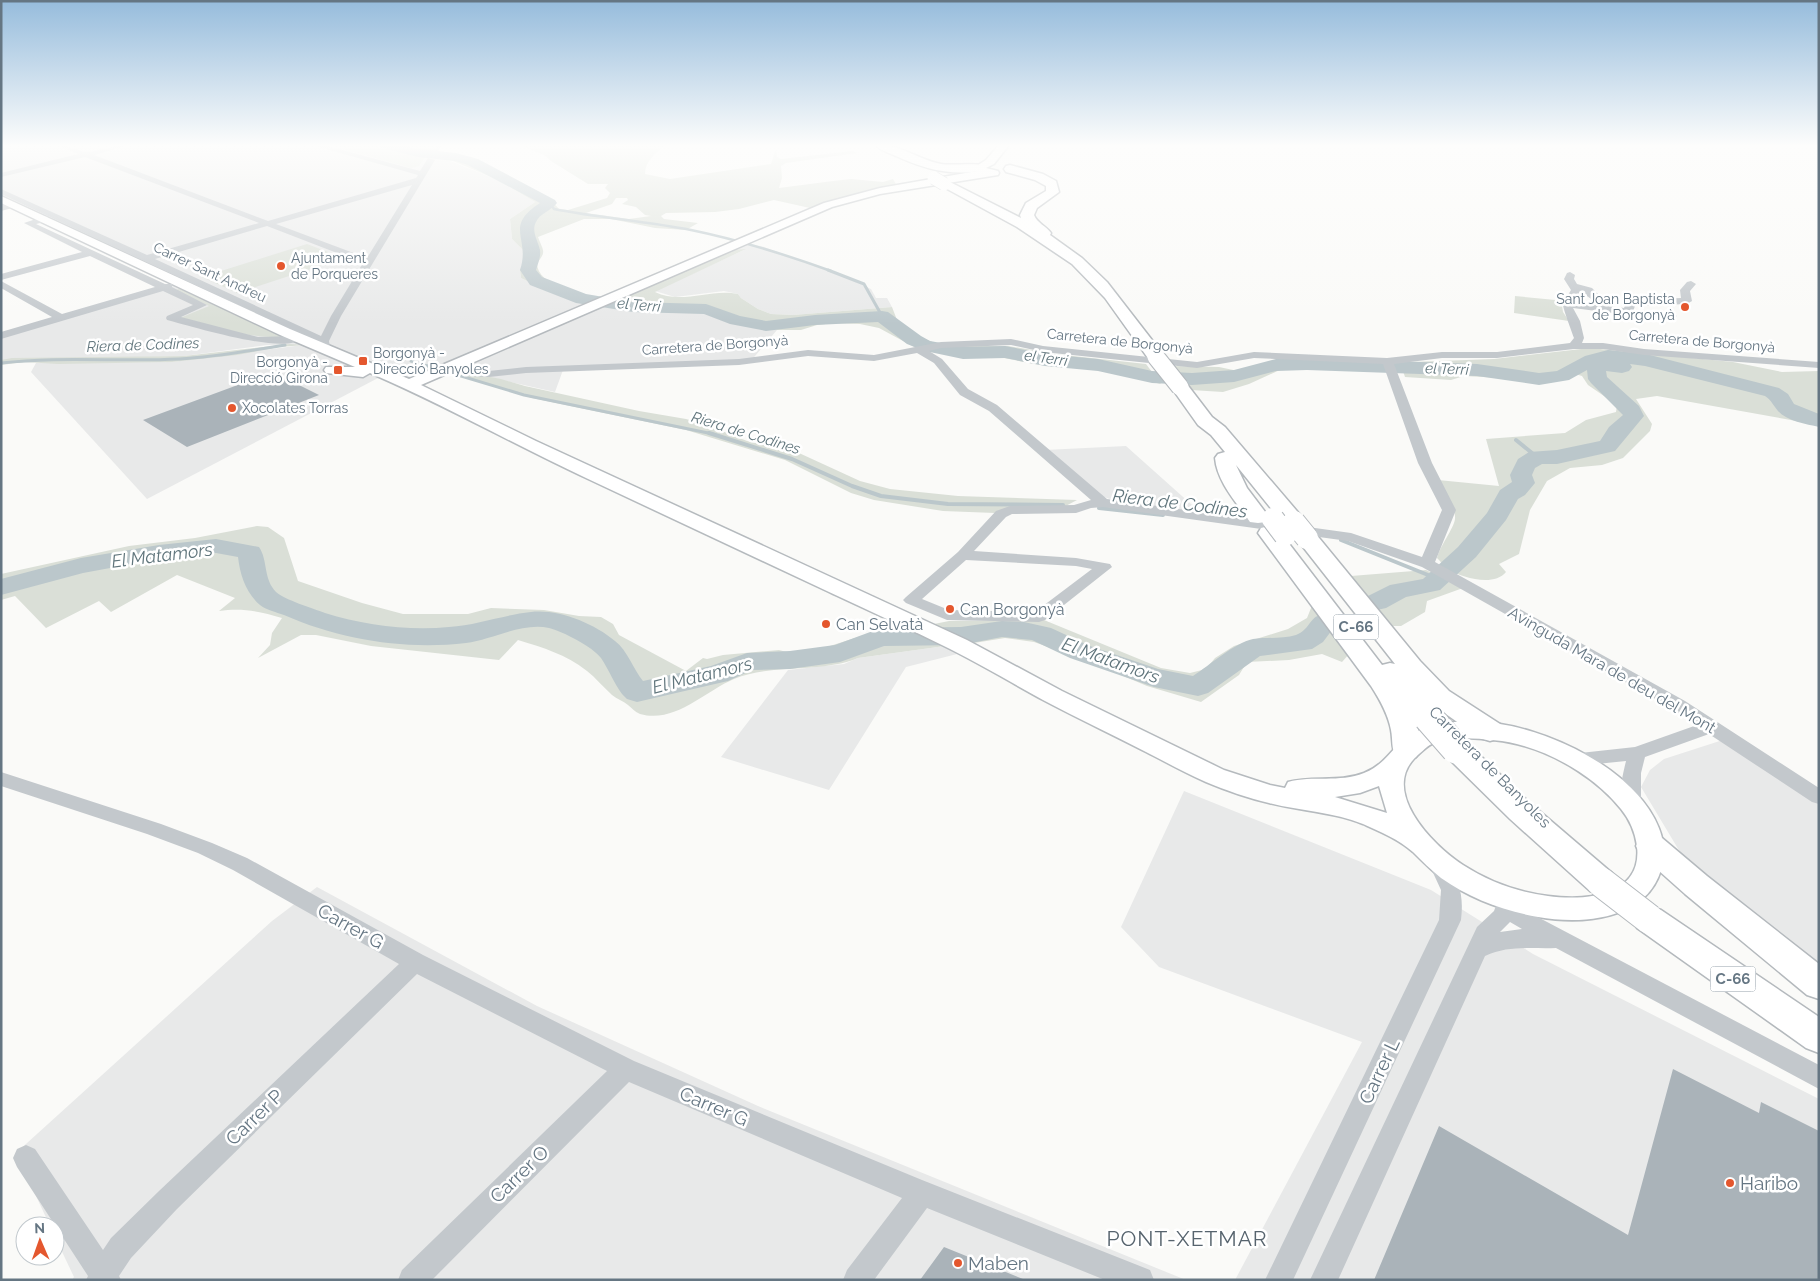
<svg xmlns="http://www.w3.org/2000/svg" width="1820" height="1281" font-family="Raleway,sans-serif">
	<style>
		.built { fill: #e8e9e9 }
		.green { fill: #dadfd7; fill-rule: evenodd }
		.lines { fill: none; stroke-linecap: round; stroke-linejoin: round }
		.stream-far2 { stroke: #bbc7cb; stroke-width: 2.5 }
		.stream-far1 { stroke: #bbc7cb; stroke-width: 3 }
		.stream { stroke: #bbc7cb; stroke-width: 4 }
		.river { fill: #bbc7cb; fill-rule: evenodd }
		.building { fill: #aab3b9 }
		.major-casing { stroke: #b5babe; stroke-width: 3 }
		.highway-casing { stroke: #b4b9bd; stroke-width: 3 }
		.minor { fill: #c3c8cc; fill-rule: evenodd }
		.major { fill: #fff; fill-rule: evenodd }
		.highway { fill: #fff; fill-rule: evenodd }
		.highway-bridge-far3-casing { stroke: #b4b9bd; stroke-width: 14; stroke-linecap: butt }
		.highway-bridge-far2-casing { stroke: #b4b9bd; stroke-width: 19; stroke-linecap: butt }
		.highway-bridge-far1-casing { stroke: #b4b9bd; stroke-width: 24; stroke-linecap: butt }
		.highway-bridge-casing { stroke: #b4b9bd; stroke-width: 31; stroke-linecap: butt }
		.highway-bridge-far3 { stroke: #fff; stroke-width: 13 }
		.highway-bridge-far2 { stroke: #fff; stroke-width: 17 }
		.highway-bridge-far1 { stroke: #fff; stroke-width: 22 }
		.highway-bridge { stroke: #fff; stroke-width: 29 }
		.poi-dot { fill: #e4572e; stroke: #fff; stroke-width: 2 }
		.labels { text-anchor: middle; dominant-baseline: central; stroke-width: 5; stroke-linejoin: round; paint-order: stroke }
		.far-poi-label { font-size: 14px; fill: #657683; stroke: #fff; text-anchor: start }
		.far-street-label { font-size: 14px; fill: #657683; stroke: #fff }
		.far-water-label { font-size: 15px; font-style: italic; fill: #60757c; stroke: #fff }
		.shield { fill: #fff; stroke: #939fa8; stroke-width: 1 }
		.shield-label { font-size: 15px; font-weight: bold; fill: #657683 }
		.poi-label { font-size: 16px; fill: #657683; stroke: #fff; text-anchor: start }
		.street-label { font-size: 16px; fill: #657683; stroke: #fff }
		.water-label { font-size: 18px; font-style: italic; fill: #60757c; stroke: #fff }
		.near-street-label { font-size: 19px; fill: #657683; stroke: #fff }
		.near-poi-label { font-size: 19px; fill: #657683; stroke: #fff; text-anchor: start }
		.near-neighbourhood-label { font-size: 21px; letter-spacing: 1px; fill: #57646e; stroke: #fff }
	</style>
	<rect width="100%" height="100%" fill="#fafaf8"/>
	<path class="built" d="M 1,145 L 366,145 L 424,158 L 445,159 L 498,180 L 535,202 L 510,219 L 512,239 L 524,251 L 525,259 L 520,270 L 521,278 L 545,290 L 591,305 L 633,310 L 677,309 L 704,311 L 731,323 L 777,330 L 750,362 L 563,370 L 555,392 L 447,368 L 403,388 L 380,377 L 147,499 L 31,372 L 36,363 L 172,362 L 303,345 L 267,345 L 184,356 L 1,360 L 1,336 L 178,282 L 1,199 Z
		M 741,244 L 761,246 L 845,277 L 871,289 L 876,298 L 887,298 L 892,307 L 793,315 L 771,314 L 758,309 L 741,298 L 738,294 L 724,291 L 675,297 L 655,291 L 744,250 L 731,250 Z
		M 1126,446 L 1201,513 L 1118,502 L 1096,494 L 1045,450 Z
		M 945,646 L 961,653 L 906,667 L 829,790 L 721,757 L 788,670 L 844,664 L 858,658 Z
		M 1729,738 L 1819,797 L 1819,970 L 1683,857 L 1641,787 L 1650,770 L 1664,759 Z
		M 1184,791 L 1431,890 L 1533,954 L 1819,1099 L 1819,1280 L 1235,1280 L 1362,1042 L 1159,967 L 1121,927 Z
		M 317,887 L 537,1006 L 758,1106 L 1186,1280 L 72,1280 L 74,1277 L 55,1237 L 55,1226 L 50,1226 L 16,1153 L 272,921 Z"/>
	<path class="green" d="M 329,145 L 442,145 L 438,150 L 439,152 L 464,156 L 470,158 L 496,174 L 521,184 L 549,198 L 559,209 L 568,210 L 607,198 L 610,193 L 605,188 L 608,184 L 588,184 L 551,161 L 544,155 L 519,145 L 665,145 C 656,153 645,161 645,174 L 670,179 L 771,164 L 776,149 L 777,157 L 781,159 L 852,151 L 857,153 L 786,163 L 781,166 L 782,178 L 779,188 L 833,181 L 851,179 L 883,182 L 893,179 L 897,186 L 828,201 L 810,208 L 774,200 L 739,209 L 715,212 L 666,213 L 661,216 L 664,219 L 698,223 L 686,230 L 655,228 L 611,219 L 584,219 L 538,237 C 543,251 547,251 537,263 C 537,286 581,294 600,300 L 590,304 L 545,290 L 521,278 L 520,270 L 525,259 L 524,251 L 512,239 L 510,219 L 535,202 L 498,180 L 453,161 L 445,159 L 424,158 L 419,166 L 411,168 ZM 616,198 L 627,198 L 628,200 L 622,204 L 636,207 L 645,215 L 651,216 L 629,219 L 586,213 L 612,204 Z
		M 307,244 L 344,258 L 237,293 L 202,277 Z
		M 746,249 L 655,292 C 682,305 711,288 738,294 L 741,298 L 758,309 L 771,314 L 793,315 L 892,307 L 897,320 L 913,334 L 942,346 L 1008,346 L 1055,354 L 1146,364 L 1161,384 L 1096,369 L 1034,364 L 1004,358 L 950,355 L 916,348 L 879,328 L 860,324 L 834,323 L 817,325 L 801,330 L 777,330 L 731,323 L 704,311 L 677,309 L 633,310 L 601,306 L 731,250 Z
		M 181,288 L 285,337 C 249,339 215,327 180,318 L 209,306 L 176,290 Z
		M 1515,296 L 1566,301 L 1562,306 L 1563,312 L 1569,321 L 1514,313 Z
		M 290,344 L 305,345 L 279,347 L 237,355 L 172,362 L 58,364 L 24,362 L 1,365 L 1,360 L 12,358 L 184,356 Z
		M 1590,348 L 1733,362 L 1782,372 L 1819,371 L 1819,425 L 1657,396 L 1636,399 L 1652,424 L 1650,431 L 1623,458 L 1602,465 L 1570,468 L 1547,481 L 1530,510 L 1519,554 L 1499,564 L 1506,572 C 1494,587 1462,578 1448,569 C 1444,566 1440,561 1437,558 C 1440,546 1454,528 1455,519 C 1456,506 1444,490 1438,480 L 1499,486 L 1486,439 L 1565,433 L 1586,420 L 1616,412 L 1617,405 L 1588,385 L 1582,376 L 1575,374 L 1538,380 L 1464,376 L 1451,380 L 1405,377 L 1403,371 L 1326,366 L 1282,369 L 1249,384 L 1223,392 L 1191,390 L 1172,366 L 1219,367 L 1238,371 L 1287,358 L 1383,363 L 1494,359 Z
		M 453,370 L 501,379 L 525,386 L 639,411 L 686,419 L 707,425 L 747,441 L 799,453 L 860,481 L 890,489 L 958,496 L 1077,500 L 1062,508 L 995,513 L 943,511 L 874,500 L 851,493 L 785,460 L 686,430 L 532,398 L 448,373 Z
		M 257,526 L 268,527 L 284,538 L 298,581 L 362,603 L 403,614 L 468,614 L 491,608 L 544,610 L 579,616 L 601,617 L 613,624 L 619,635 L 686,671 L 703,658 L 707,659 L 723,655 L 779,650 L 794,654 L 811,652 L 877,631 L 901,626 L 945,646 L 858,658 C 819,674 773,663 734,679 C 705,691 675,724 640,714 C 635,712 632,708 628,705 C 623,701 617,699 612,695 C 603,687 596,678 587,671 C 565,654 544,648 518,640 L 499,660 L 371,646 L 316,635 L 301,635 L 258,658 L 270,645 L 272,633 L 282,618 C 260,611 242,608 219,611 L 235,598 L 177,575 L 111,612 L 99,601 L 46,628 L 15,596 L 1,600 L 1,574 L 129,546 L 195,538 Z
		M 1426,570 L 1463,588 L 1427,601 L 1425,612 L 1401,626 L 1392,626 L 1351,576 Z
		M 1313,603 L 1350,653 L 1342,662 L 1322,654 L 1289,660 L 1247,662 L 1239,675 L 1201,702 L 1147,686 L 1088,661 L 1034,642 L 1005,638 L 974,643 L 934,624 L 949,621 L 1044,620 L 1161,668 L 1190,673 L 1206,669 L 1215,658 L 1234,646 L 1288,629 L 1307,618 Z"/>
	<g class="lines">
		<path class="stream-far2" d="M 440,145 L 436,151 L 443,155
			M 550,203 L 554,209 C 599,218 646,221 691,230 C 740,240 784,254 831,271"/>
		<path class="stream-far1" d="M 828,270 L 864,284 L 882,316
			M 411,361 L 524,395 L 713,434
			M 1,363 C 60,356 120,362 179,359 C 215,357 250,351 285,345
			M 1451,367 L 1456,370"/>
		<path class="stream" d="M 709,433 L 792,459 L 852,486 L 881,496 L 948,504 L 1063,505
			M 1516,440 L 1537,457
			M 1099,508 L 1163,515
			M 1341,540 L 1438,579"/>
		<path class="river" d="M 380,145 L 400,145 L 418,149 L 456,153 L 478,159 L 555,200 L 557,203 C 551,211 540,213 536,222 C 531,231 538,241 540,250 C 541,257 538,263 536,270 L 542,277 L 586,294 L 633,302 L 706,304 L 740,316 L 766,321 L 815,315 L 882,311 L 888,312 L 921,336 L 930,341 L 963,347 L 1005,346 L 1045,354 L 1098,359 L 1152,371 L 1192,373 L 1234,370 L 1276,359 L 1307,358 L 1477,364 L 1539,373 L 1557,371 L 1585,356 L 1608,350 L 1646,354 L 1779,388 L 1788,394 L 1794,404 L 1819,414 L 1819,427 C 1806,424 1787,421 1778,411 C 1773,405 1772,401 1765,396 L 1645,366 L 1630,364 L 1632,367 L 1629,371 L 1622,373 L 1606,371 L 1607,377 L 1639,406 L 1644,416 L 1615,451 L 1557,464 L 1542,464 L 1535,468 L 1532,475 L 1535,483 L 1525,495 L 1518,499 L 1506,520 L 1476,557 L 1440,590 L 1406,597 L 1386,608 L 1377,610 L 1368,608 L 1364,602 L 1368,596 L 1390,585 L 1423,579 L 1458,547 L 1487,513 L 1500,490 L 1512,482 L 1510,475 L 1518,459 L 1529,452 L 1557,450 L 1600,441 L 1609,427 L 1623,415 L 1591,383 L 1588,379 L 1587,370 L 1569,380 L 1539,385 L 1477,376 L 1307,370 L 1276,371 L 1234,382 L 1192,385 L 1152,383 L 1098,371 L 1045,366 L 1005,358 L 963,359 L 925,351 L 907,344 L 878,322 L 815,325 L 766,331 L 730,324 L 704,314 L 633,312 L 576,303 L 530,285 L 520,270 C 531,238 503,227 540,203 L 468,165 L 455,161 L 418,157 L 382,148 Z
			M 216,539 L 259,547 C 268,560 263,579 276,592 C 285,600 312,608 325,613 C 364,625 408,631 449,627 C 477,625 503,615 531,612 C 559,609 593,623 615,641 C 628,651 633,669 643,681 L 711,666 L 747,653 L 790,651 L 835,645 L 881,628 L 961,627 L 1002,621 L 1024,622 L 1051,628 L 1090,646 L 1158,669 L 1193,676 C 1210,665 1234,643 1253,639 C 1266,637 1283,639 1296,635 C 1314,628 1308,609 1335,616 L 1338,622 L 1323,642 L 1312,649 L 1260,656 L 1208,693 L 1198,696 L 1154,687 L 1070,658 L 1032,640 L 1002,637 L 961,645 L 884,646 L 840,662 L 790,669 L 752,670 L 728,681 L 637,702 L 627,699 L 622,694 C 614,683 609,670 601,658 C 593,647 562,631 549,628 C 522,622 492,640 466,643 C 405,650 341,640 284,615 C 276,612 266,610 260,605 C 246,593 240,575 238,557 L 216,553 L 159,559 L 83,573 L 1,595 L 1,579 L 81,558 L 159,545 Z"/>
	</g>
	<path class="building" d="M 273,372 L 319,395 L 187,447 L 143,420 Z
		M 1673,1069 L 1759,1113 L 1761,1102 L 1819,1131 L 1819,1280 L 1374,1280 L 1439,1126 L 1628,1235 Z
		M 944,1247 L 1023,1279 L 1023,1280 L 920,1280 Z"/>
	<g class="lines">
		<g class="major-casing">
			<path id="major" d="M 999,145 L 1009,145 L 994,164 L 986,168 L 998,171 L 999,173 L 998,175 L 880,194 L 832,207 L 421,385 L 536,441 L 967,640 L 1062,691 L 1224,770 L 1270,785 L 1285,788 L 1288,782 C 1313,775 1339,783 1364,773 C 1389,763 1393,743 1415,732 C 1481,701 1589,742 1635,792 C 1654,812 1671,842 1661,870 C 1646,920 1582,925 1538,917 C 1504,911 1469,898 1441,878 C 1431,870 1422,861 1413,852 C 1398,839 1381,832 1363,824 C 1333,812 1300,811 1269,803 C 1248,798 1225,790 1206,782 C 1185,773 1166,762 1146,752 C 1111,734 1077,718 1043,700 C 1012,683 982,665 950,649 C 910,629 869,611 829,592 C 748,554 667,516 586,478 C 513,444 443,404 370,373 L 363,377 L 326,373 L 324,370 L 326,367 L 355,367 L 280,335 L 1,203 L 1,196 L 290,329 L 409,379 L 824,203 L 880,188 L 977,171 L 975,167 L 986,160 ZM 1464,738 C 1484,739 1505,740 1524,746 C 1559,756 1598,780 1621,809 C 1630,820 1635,832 1637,846 C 1643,897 1584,901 1548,896 C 1518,892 1489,882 1463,865 C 1432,845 1377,789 1419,754 C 1424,750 1428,745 1434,743 C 1443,740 1454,739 1464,738 ZM 1379,786 L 1387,813 L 1335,797 L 1360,793 Z"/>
		</g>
		<g class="highway-casing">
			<path id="highway" d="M 875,145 C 899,143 918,160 941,164 C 952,166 981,162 986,167 L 984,170 C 953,177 924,169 896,156 C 889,153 880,150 875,145 Z
				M 1010,165 L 1043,174 L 1056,181 L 1059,192 L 1037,208 L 1034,215 C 1037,223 1046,226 1051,233 L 1050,235 L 1082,258 L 1107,282 L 1162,353 L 1165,357 L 1162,361 L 1156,362 L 1150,361 L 1105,298 L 1072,264 L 1017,227 L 938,184 L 940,181 L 948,181 L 1021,218 L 1020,215 L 1026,203 L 1046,191 L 1046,186 L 1035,180 L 1006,172 L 1004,169 L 1006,166 Z
				M 1180,382 L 1186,383 L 1212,417 L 1225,427 L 1302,517 L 1305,522 L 1302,527 L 1294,529 L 1286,527 L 1236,465 L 1247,488 L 1269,517 L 1266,522 L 1258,523 L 1250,522 C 1237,503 1217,482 1215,458 L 1218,454 L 1225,452 L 1211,435 L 1198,425 L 1171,387 L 1174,383 Z
				M 1269,526 L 1277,528 L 1382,665 L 1390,663 L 1395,664 L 1296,538 L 1299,533 L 1307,531 L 1315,533 L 1420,661 L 1449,691 L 1500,724 L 1504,731 L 1500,738 L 1490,741 L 1480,738 L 1433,705 L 1442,717 L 1438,724 C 1428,726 1421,727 1415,719 C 1419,732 1423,745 1416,757 L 1406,760 L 1396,757 C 1391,748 1393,740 1391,730 C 1388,714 1380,700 1371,686 L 1258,533 L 1261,528 Z
				M 1456,739 L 1466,742 L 1530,803 L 1612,873 L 1617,882 L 1612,891 L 1601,895 L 1590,891 L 1510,819 L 1446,756 L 1442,749 L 1446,742 Z
				M 1651,834 L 1662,838 L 1707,876 L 1819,964 L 1819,999 L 1807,995 L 1685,894 L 1640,854 L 1636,846 L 1640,838 Z
				M 1649,906 L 1661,910 L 1819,1017 L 1819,1053 L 1806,1048 L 1637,928 L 1633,919 L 1637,910 Z"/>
		</g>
		<path class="minor" d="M 57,145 C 68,144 78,152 88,152 C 102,150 114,145 129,145 L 94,155 L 268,221 L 416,178 L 418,175 L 312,145 L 324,145 L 420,171 L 428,158 L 435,160 L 341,316 L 329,341 L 330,347 L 324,350 L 320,349 L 319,343 L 1,194 L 1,189 L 147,255 L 259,223 L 85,157 L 1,177 L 1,173 L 78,154 ZM 412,185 L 367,258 L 276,224 ZM 267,226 L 363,263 L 331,316 L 321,336 L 155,259 Z
			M 13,202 L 16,203 L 16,207 L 1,211 L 1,205 Z
			M 45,216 L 48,217 L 48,221 L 36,224 L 165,284 L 172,284 L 172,287 L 207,305 L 181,317 L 258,337 L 295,336 L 300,339 C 284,355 191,326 167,320 L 166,318 L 167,316 L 193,305 L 163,291 L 1,339 L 1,332 L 52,317 L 1,288 L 1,281 L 62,314 L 155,287 L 90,256 L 1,280 L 1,274 L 82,252 L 24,223 Z
			M 1570,272 L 1575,275 L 1574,279 L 1577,284 L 1592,288 L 1603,299 L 1602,301 L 1594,301 L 1580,291 L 1574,302 L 1624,308 L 1627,301 L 1631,300 L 1681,298 L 1680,290 L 1687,282 L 1691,281 L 1696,284 L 1690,291 L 1692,301 L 1687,304 L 1635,306 L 1632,314 L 1628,315 L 1573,308 L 1580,321 L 1584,338 L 1582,343 L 1603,343 L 1644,349 L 1819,362 L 1819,368 L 1644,355 L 1603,349 L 1574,349 L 1497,358 L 1442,358 L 1394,364 L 1432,463 L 1456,510 L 1435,562 L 1685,701 L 1819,788 L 1819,804 L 1812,802 L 1709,734 L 1645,757 L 1641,773 L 1641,803 L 1638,808 L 1631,810 L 1624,808 C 1617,796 1623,774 1626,761 L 1577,766 L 1571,764 L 1568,759 L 1571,754 L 1635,747 L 1697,725 L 1673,709 L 1422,567 L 1348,541 L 1103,507 L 1091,508 L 1076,513 L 1012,514 L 1006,517 L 974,551 L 1076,558 L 1110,564 L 1112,567 L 1045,620 L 1039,622 L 947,620 L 906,603 L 903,600 L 906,597 L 958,552 L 996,511 L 1010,506 L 1074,505 L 1091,500 L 989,411 L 960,395 L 934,363 L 917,353 L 874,361 L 808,356 L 739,365 L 526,373 L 489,377 L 469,376 L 445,370 L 443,368 L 449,365 L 469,370 L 489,371 L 526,367 L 739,359 L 808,350 L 874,355 L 941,342 L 1011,339 L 1043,346 L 1197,362 L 1254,352 L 1387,358 L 1442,352 L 1497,352 L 1570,343 L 1574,338 C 1572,332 1562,306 1563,304 C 1564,299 1569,294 1571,290 L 1564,279 L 1567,273 ZM 1011,345 L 1043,352 L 1197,368 L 1254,358 L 1383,364 L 1418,463 L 1442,510 L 1422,557 L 1351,533 L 1107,499 L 997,405 L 968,389 L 942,359 L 929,351 L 941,348 ZM 966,560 L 1076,566 L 1092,569 L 1035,612 L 949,610 L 922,599 Z
			M 1638,310 L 1672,313 L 1677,316 L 1672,319 L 1634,315 L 1633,313 Z
			M 1,772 L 161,824 L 212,843 L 247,858 L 423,955 L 634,1061 L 922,1180 L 1150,1270 L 1154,1280 L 1105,1280 L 927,1208 L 874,1280 L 843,1280 L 847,1270 L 902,1198 L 629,1082 L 432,1280 L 398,1280 L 402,1270 L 607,1071 L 417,974 L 177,1209 L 131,1258 L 119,1276 L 121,1280 L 86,1280 L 88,1276 L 17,1167 L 13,1158 L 17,1149 L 26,1145 L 35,1149 L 103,1250 L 111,1238 L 159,1191 L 399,964 L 233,870 L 198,853 L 147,834 L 1,786 Z
			M 1439,856 L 1446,858 C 1459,882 1464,893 1461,920 L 1293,1280 L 1265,1280 L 1439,920 L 1441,890 L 1429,864 L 1432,858 Z
			M 1528,896 L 1535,898 L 1538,904 L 1535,910 L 1530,913 L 1819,1065 L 1819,1089 L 1556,948 C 1531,949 1509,945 1485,956 L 1338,1280 L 1310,1280 L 1477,927 L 1494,911 L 1497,903 L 1504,900 L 1510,903 ZM 1510,922 L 1522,929 L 1500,932 Z"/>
		<use href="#major" class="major"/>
		<use href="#highway" class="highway"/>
		<g class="highway-bridge-far3-casing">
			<path id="highway-bridge-far3" d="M 934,178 L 944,184"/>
		</g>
		<g class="highway-bridge-far2-casing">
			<path id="highway-bridge-far2" d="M 1156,357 L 1180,387"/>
		</g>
		<g class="highway-bridge-far1-casing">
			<path id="highway-bridge-far1" d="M 1273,519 L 1285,535
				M 1294,522 L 1307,538"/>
		</g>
		<g class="highway-bridge-casing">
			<path id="highway-bridge" d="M 1428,717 L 1456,749
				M 1601,882 L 1649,919"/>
		</g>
		<use href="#highway-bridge-far3" class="highway-bridge-far3"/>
		<use href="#highway-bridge-far2" class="highway-bridge-far2"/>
		<use href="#highway-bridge-far1" class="highway-bridge-far1"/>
		<use href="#highway-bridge" class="highway-bridge"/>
	</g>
	<linearGradient id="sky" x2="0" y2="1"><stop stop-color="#96bcdc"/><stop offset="0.45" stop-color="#fdfdfc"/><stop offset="1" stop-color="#fdfdfc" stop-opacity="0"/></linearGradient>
	<rect width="1820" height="324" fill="url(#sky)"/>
	<g class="poi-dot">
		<circle cx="281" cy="266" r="5"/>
		<circle cx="1685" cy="307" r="5"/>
		<rect x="358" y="356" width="10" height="10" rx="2.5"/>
		<rect x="333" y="365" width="10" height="10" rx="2.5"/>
		<circle cx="232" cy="408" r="5"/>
		<circle cx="950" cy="609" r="5"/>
		<circle cx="826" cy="624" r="5"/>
		<circle cx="1730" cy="1183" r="5"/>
		<circle cx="958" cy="1263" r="5"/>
	</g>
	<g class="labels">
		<g class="far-poi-label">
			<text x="291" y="258">Ajuntament<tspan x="291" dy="16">de Porqueres</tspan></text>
			<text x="1675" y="299" text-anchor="end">Sant Joan Baptista<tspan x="1675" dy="16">de Borgonyà</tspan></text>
			<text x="373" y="353">Borgonyà -<tspan x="373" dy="16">Direcció Banyoles</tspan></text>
			<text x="328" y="362" text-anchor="end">Borgonyà -<tspan x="328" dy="16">Direcció Girona</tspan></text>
			<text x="242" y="408">Xocolates Torras</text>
		</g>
		<g class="far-street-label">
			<text transform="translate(210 272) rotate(25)">Carrer Sant Andreu</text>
			<text transform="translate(1120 341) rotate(6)">Carretera de Borgonyà</text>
			<text transform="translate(1702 341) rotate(5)">Carretera de Borgonyà</text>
			<text transform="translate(715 345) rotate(-4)">Carretera de Borgonyà</text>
		</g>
		<g class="far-water-label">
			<text transform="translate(639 305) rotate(5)">el Terri</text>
			<text transform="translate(143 345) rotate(-2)">Riera de Codines</text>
			<text transform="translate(1046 358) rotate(8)">el Terri</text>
			<text transform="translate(1447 369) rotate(2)">el Terri</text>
			<text transform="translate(746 433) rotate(17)">Riera de Codines</text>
		</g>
		<g class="shield">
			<rect x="1333.5" y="614.5" width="45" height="25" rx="4"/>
			<rect x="1710.5" y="966.5" width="45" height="25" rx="4"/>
		</g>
		<g class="shield-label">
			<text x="1356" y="627">C-66</text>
			<text x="1733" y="979">C-66</text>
		</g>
		<g class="poi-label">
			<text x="960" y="609">Can Borgonyà</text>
			<text x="836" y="624">Can Selvatà</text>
		</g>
		<g class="street-label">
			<text transform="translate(1612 670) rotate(30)">Avinguda Mara de deu del Mont</text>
			<text transform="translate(1490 767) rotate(45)">Carretera de Banyoles</text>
		</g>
		<g class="water-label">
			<text transform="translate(1180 503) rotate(7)">Riera de Codines</text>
			<text transform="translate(162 555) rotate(-7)">El Matamors</text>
			<text transform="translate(1111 660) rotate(20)">El Matamors</text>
			<text transform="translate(702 675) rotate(-14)">El Matamors</text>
		</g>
		<g class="near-street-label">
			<text transform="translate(351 926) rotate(29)">Carrer G</text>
			<text transform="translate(1379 1071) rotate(-65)">Carrer L</text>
			<text transform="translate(714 1106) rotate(23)">Carrer G</text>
			<text transform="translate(254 1117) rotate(-44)">Carrer P</text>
			<text transform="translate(519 1174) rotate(-44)">Carrer O</text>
		</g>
		<g class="near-poi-label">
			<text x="1740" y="1183">Haribo</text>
			<text x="968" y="1263">Maben</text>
		</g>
		<g class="near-neighbourhood-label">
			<text x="1187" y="1238">PONT-XETMAR</text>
		</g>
	</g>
	<rect width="1820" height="1281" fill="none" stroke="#657683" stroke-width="5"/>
	<g transform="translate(40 1241) rotate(358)"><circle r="24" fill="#ffffff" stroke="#c1c8cd"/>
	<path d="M0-4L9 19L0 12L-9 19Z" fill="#e4572e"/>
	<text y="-8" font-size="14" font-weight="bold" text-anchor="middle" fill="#657683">N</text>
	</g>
</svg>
